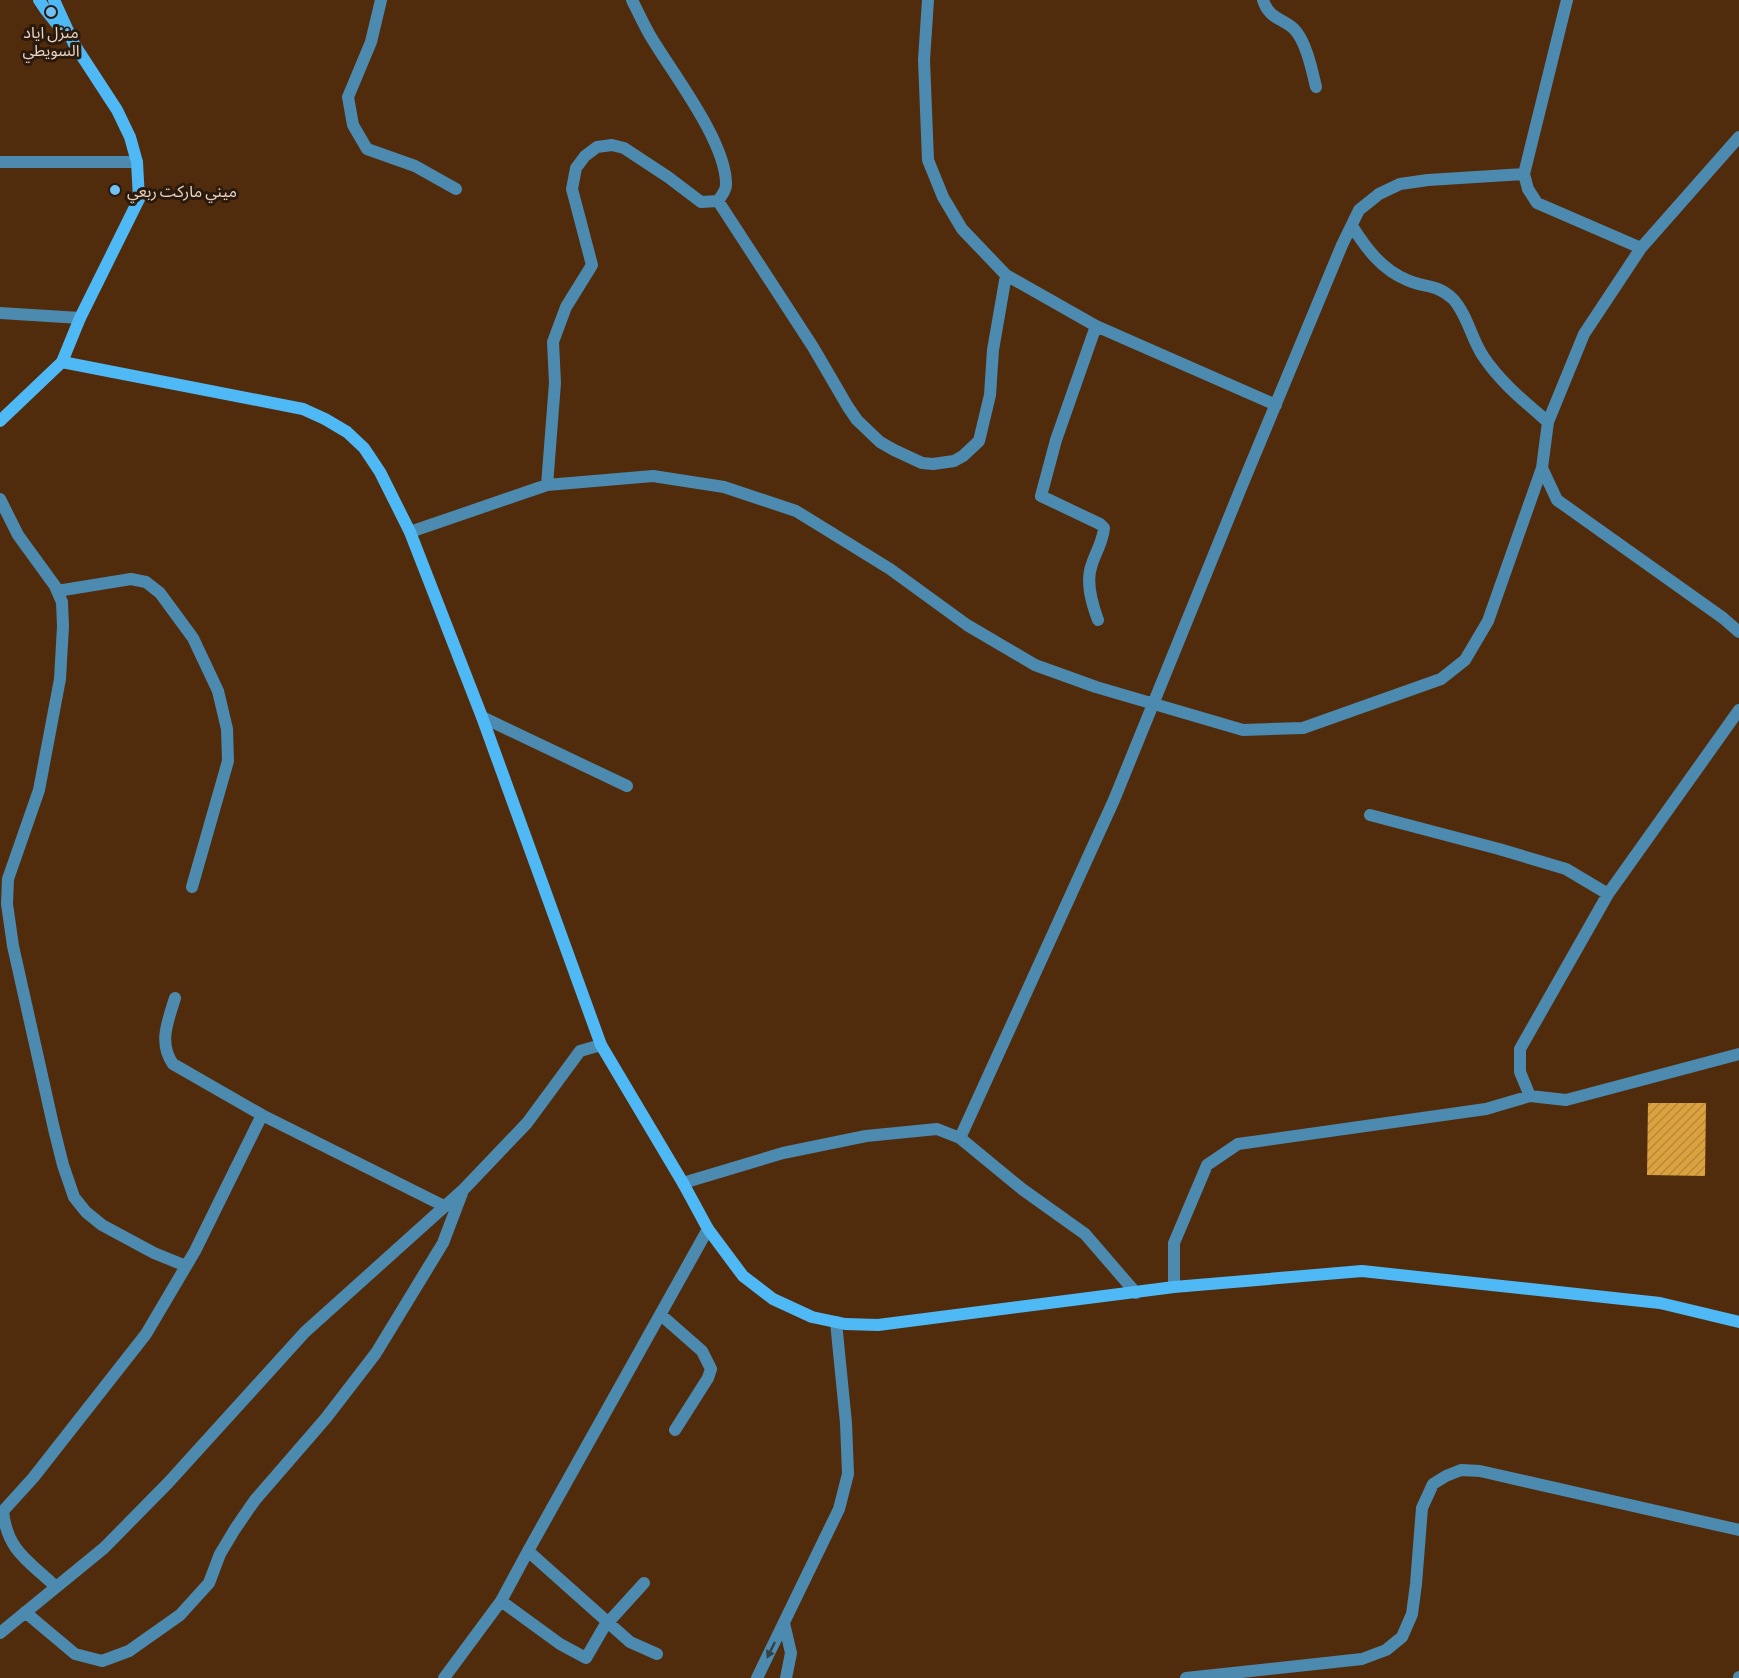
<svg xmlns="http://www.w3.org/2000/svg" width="1739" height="1678" font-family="Commissioner,'Noto Sans Arabic',sans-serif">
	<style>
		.building { fill: url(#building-hatch) }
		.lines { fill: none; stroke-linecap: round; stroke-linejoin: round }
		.street { stroke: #4c8ab0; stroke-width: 12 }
		.secondary { stroke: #4fb9f6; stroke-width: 12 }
		.oneway { fill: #364146 }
		.poi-dot { fill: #70c1f4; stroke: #2a1a0d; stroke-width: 2 }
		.labels { text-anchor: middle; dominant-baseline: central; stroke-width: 6; stroke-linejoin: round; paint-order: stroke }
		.poi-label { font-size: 16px; fill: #e9d2c1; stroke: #2a1a0d }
	</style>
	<defs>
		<pattern id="building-hatch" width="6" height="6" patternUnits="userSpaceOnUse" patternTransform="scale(1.5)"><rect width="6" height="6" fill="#dca23d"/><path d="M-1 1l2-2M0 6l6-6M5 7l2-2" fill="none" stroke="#b6893c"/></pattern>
	</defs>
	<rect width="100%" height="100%" fill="#502c0d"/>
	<path class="building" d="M 1648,1103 L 1706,1103 L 1705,1176 L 1647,1175 Z"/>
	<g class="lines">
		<path class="street" d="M 381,0 L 371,42 L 348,97 L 353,125 L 367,149 L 415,166 L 456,189
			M 1263,0 C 1269,19 1282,18 1294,29 C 1306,41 1312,70 1316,87
			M 1567,0 L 1524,174 L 1528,189 L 1537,203 L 1641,248
			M 1739,137 L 1641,248 L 1584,334 L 1548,422 L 1542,468 L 1557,500 L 1723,618 L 1739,632
			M 0,162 L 137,162
			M 718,201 L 813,347 L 848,407 L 857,420 L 880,442 L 894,450 L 922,463 L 933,464 L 954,461 L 963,456 L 979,441 L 990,395 L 993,350 L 1006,275 L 962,229 L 943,197 L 928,160 L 924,60 L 928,0
			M 1352,226 C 1366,248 1381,269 1407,280 C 1424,288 1436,283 1453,299 C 1467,314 1472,340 1483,356 C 1500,382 1525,402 1548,422
			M 1006,275 L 1096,326 L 1056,440 L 1041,496 L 1100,524 L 1104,528 C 1103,541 1096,552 1092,564 C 1085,582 1092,604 1098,620
			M 0,313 L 80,318
			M 1096,326 L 1276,405
			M 547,485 L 555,383 L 553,342 L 566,307 L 592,265 L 572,189 L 576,168 L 585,156 L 597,147 L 612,145 L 624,148 L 668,177 L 701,202 L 718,201 C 721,196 726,191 726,185 C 727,143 673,74 651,37 C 644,25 638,12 632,0
			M 0,499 L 18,535 L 55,586 L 62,602 L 63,626 L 60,679 L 39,790 L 8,879 L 7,904 L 13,946 L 54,1129 L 63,1165 L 74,1197 L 86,1212 L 102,1225 L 154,1253 L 186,1266
			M 410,532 L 547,485 L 653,476 L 724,487 L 796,511 L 890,569 L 967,625 L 1035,665 L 1096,687 L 1243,730 L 1303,728 L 1441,679 L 1465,660 L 1488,621 L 1542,468
			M 57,591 L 131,579 L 146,582 L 160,593 L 193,638 L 218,691 L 227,729 L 228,761 L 192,887
			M 1739,710 L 1608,894 L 1520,1049 L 1520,1072 L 1530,1096 L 1566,1100 L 1739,1054
			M 482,717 L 627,786
			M 1370,815 L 1499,849 L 1566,869 L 1608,894
			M 175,998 C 168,1021 158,1043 173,1064 L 262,1115 L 444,1206
			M 960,1138 L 1114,800 L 1243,483 L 1342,245 L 1359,210 L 1379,194 L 1400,184 L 1428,180 L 1524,174
			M 683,1183 L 783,1153 L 866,1136 L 937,1129 L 960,1138 L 1022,1189 L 1085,1234 L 1136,1293
			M 1174,1287 L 1174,1243 L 1207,1165 L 1238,1144 L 1486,1109 L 1530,1096
			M 661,1315 L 702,1351 L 711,1369 L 708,1378 L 675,1430
			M 528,1551 L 630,1642 L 657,1654
			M 56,1587 C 29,1561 7,1551 3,1511 L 33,1478 L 146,1334 L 195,1251 L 262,1115
			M 501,1601 L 560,1644 L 586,1658 L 604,1627 L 644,1583
			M 25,1612 L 75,1654 L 102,1661 L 129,1651 L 180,1615 L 209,1583 L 220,1554 L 235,1529 L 255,1500 L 326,1418 L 376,1353 L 443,1243 L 462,1193
			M 784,1623 L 791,1653 L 786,1678
			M 0,1633 L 104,1548 L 168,1483 L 305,1332 L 464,1189 L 527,1123 L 580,1051 L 601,1045
			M 444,1678 L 501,1601 L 528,1551 L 708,1229
			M 757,1678 L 839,1509 L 848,1474 L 846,1423 L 836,1322
			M 1186,1678 L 1362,1659 L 1386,1650 L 1402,1637 L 1412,1614 L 1416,1584 L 1422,1508 L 1433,1484 L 1446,1476 L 1461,1470 L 1480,1471 L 1739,1530
			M 1739,1678 L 1739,1677"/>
		<path class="secondary" d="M 39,0 L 45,9 L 65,34
			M 62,362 L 303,409 L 325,419 L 347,432 L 364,448 L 380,472 L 410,532 L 482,717 L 601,1045 L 683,1183 L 708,1229 L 743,1276 L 773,1299 L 812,1317 L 845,1324 L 878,1325 L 1174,1287 L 1362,1271 L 1660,1303 L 1739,1322
			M 0,421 L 62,362 L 80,318 L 139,199 L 137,162 L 130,137 L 117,110 L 74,44 L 54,0"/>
	</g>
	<defs><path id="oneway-solid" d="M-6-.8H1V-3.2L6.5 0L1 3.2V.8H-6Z" transform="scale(1.5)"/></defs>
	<use class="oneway" href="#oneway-solid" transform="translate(771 1650) rotate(116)"/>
	<g class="poi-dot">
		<circle cx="51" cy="12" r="6"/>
		<circle cx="115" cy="190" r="6"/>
	</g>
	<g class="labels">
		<g class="poi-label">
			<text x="51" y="31">منزل اياد<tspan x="51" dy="18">السويطي</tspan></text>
			<text x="127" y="190" text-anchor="start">ميني ماركت ربعي</text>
		</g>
	</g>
</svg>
